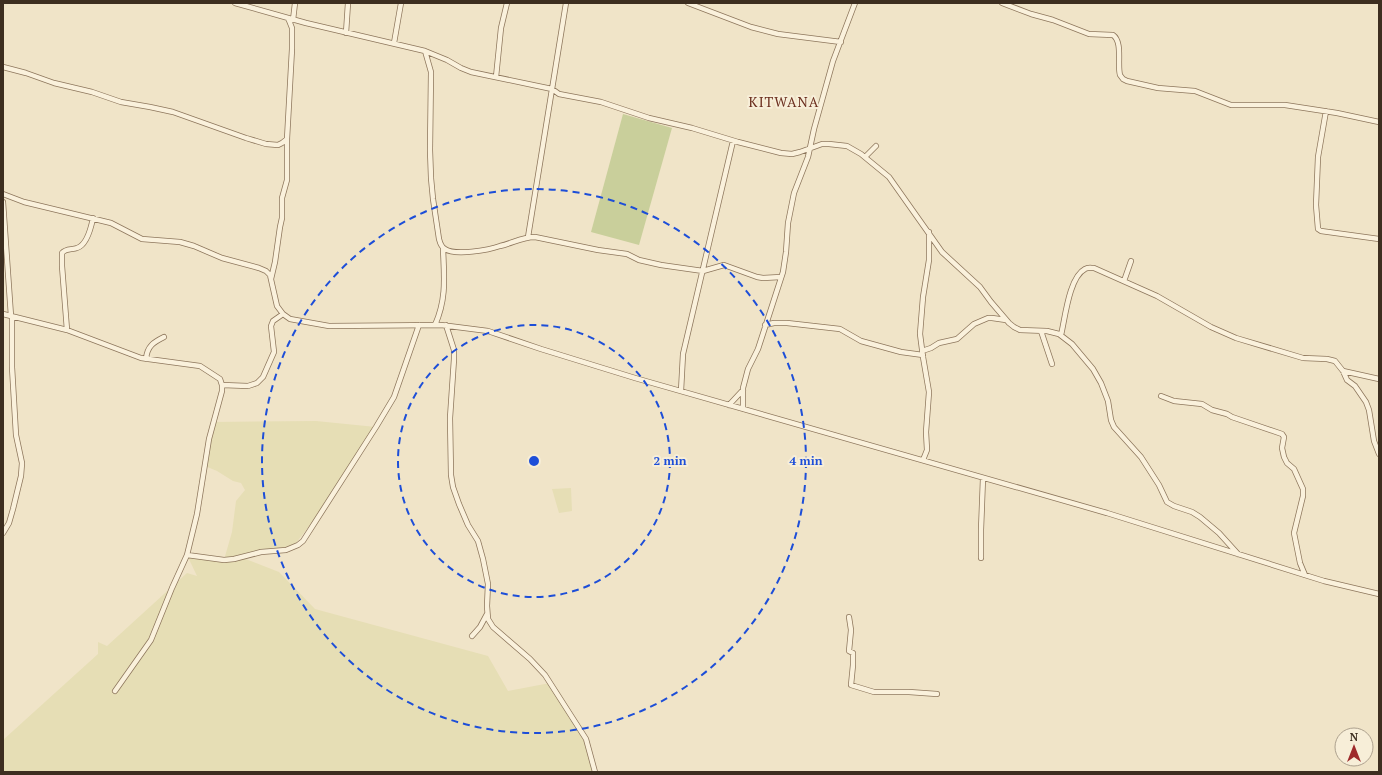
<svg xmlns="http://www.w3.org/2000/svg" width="1382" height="775" font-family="'PT Serif',serif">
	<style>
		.farmland { fill: #e6deb5 }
		.green { fill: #c9cf9b }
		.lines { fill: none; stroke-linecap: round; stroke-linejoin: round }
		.street-casing { stroke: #8d765c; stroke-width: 6 }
		.street { stroke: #faf1dc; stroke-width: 4.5 }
		.ring { fill: none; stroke: #1d4ed8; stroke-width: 2; stroke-dasharray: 7 5 }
		.labels { text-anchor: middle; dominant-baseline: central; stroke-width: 4; stroke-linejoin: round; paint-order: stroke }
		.quarter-label { font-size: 14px; letter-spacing: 1px; fill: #6b2e1e; stroke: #f7eed8 }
		.centre { fill: #1d4ed8; stroke: #f7eed8; stroke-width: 2 }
		.ring-label { font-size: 12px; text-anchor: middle; font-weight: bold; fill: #1d4ed8; stroke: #f7eed8; stroke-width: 4; stroke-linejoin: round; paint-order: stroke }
	</style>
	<rect width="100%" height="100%" fill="#f0e4c8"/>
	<path class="farmland" d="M 316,421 L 376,427 L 328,502 L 292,548 L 243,558 L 279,572 L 315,609 L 488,656 L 508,691 L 550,683 L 589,749 L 595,772 L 3,772 L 3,740 L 98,654 L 98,642 L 107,646 L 187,573 L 197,576 L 187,555 L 224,560 L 232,532 L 236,501 L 245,490 L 241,483 L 233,481 L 217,471 L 205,466 L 213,422 Z
		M 571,488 L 572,511 L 559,513 L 552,489 Z"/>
	<path class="green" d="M 623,114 L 672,128 L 639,245 L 591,232 Z"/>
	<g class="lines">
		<g class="street-casing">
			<path id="street" d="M 235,3 L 306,23 L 425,51 L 447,60 L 461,68 L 471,72 L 552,89 L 559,94 L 601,102 L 649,118 L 692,128 L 738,142 L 781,153 L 792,154 L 800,152 L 822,144 L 829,144 L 847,146 L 861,154 L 889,177 L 942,252 L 980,287 L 991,302 L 1009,323 L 1014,327 L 1020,330 L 1047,331 L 1059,334 L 1072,344 L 1093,369 L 1101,383 L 1108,401 L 1111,420 L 1114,427 L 1141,457 L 1159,485 L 1167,502 L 1174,506 L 1192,512 L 1200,517 L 1219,533 L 1238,554
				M 688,3 L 751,27 L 778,34 L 841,42
				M 1002,3 L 1031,14 L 1053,20 L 1089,34 L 1113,35 C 1123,42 1117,64 1120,75 L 1123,79 L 1127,81 L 1158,88 L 1195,91 L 1231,105 L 1285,105 L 1337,113 L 1379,122
				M 293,20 L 295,3
				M 346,33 L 348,3
				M 394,43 L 401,3
				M 425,51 L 431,72 L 430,150 L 431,178 L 433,199 L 439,239 C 440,243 441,247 445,249 C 455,256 489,250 500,246 C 513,243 522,237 535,237 L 598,250 L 627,254 L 639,260 L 661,265 L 703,271 L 724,265 L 757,277 L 763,278 L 781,277
				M 3,67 L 26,73 L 54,83 L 92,92 L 121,102 L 150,107 L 173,112 L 246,138 L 266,144 L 278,145 L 282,143 L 287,139
				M 496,77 L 501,28 L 507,3
				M 1326,111 L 1318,157 L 1316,205 L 1318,229 L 1321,231 L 1379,239
				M 865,157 L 876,146
				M 3,194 L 24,202 L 111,223 L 142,239 L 180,242 L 194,246 L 222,258 L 259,268 L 266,271 L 270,275 L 277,306 L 283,314 L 290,319 L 329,326 L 441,325 L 488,331 L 541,349 L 635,378 L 1107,513 L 1324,581 L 1379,594
				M 3,202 L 11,316
				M 528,237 L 566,3
				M 271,279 L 275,262 L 280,227 L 282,218 L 282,198 L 287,180 L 287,139 L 292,49 L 292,28 L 288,18
				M 1124,281 L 1131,261
				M 3,314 L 67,330 L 141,358 L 200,366 L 220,379 L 222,385 L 222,391 L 209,439 L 197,514 L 187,555 L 172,588 L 151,640 L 115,691
				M 435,325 C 447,298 444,276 443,248
				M 446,325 L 454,350 L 454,359 L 450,418 L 451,475 L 453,487 L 459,504 L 468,525 L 478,541 L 483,559 L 488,584 L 487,606 L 488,619 L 493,627 L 530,659 L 545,675 L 586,739 L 595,772
				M 765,325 L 774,323 L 787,323 L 840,329 L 861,341 L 901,352 L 923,355
				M 67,330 L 62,266 L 62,253 C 66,248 72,250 77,248 C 87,245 91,228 93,218
				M 1041,331 L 1052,364
				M 1061,335 C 1065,319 1069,277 1085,269 C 1088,267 1091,268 1094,268 L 1157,296 L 1211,327 L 1236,338 L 1303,358 L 1327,359 L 1335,361 L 1343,371 L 1347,380 L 1355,386 L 1366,402 L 1369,410 L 1374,441 L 1379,454
				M 922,351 L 931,348 L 939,343 L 957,339 L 974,324 L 988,318 L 992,318 L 1006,320
				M 146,359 C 147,346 154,342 164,337
				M 1343,371 L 1379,379
				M 222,385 L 248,386 L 257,383 L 263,377 L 274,352 L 271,326 L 273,321 L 283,314
				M 681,391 L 683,354 L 733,141
				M 1161,396 L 1174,401 L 1202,404 L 1212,410 L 1227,414 L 1232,417 L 1282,434 L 1284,437 L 1282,448 L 1284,457 L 1287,463 L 1294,469 L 1303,489 L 1303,496 L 1294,533 L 1300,563 L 1305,575
				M 729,405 L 743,390
				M 743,409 L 743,388 L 748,369 L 758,349 L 783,272 L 786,252 L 788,223 L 794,193 L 808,157 L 814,129 L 833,61 L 855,3
				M 923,460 L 927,450 L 926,432 L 929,392 L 923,357 L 920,334 L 923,297 L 929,260 L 929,232
				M 3,533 L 9,523 L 13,509 L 21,476 L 22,463 L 16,435 L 12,367 L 12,316
				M 187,555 L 224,560 L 234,559 L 261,552 L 286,550 L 298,545 L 303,541 L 376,427 L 394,397 L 419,325
				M 981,558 L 981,530 L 983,478
				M 849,617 L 851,630 L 849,651 L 853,653 L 853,665 L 851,685 L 874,692 L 909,692 L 937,694
				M 472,636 L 480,627 L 487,614"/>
		</g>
		<use href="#street" class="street"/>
	</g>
	<g class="ring">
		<circle cx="534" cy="461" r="136"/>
		<circle cx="534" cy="461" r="272"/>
	</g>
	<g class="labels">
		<g class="quarter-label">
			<text x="784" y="101">KITWANA</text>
		</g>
	</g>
	<circle cx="534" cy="461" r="6" class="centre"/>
	<g class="ring-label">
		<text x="670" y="465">2 min</text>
		<text x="806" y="465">4 min</text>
	</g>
	<rect width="1382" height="775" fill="none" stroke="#3d2e20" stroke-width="8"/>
	<g transform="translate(1354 747)"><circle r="19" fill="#f7eed8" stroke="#ada18e"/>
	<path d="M0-3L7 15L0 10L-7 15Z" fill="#9e2a2b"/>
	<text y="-6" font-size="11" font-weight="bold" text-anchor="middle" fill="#3d2e20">N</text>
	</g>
</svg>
